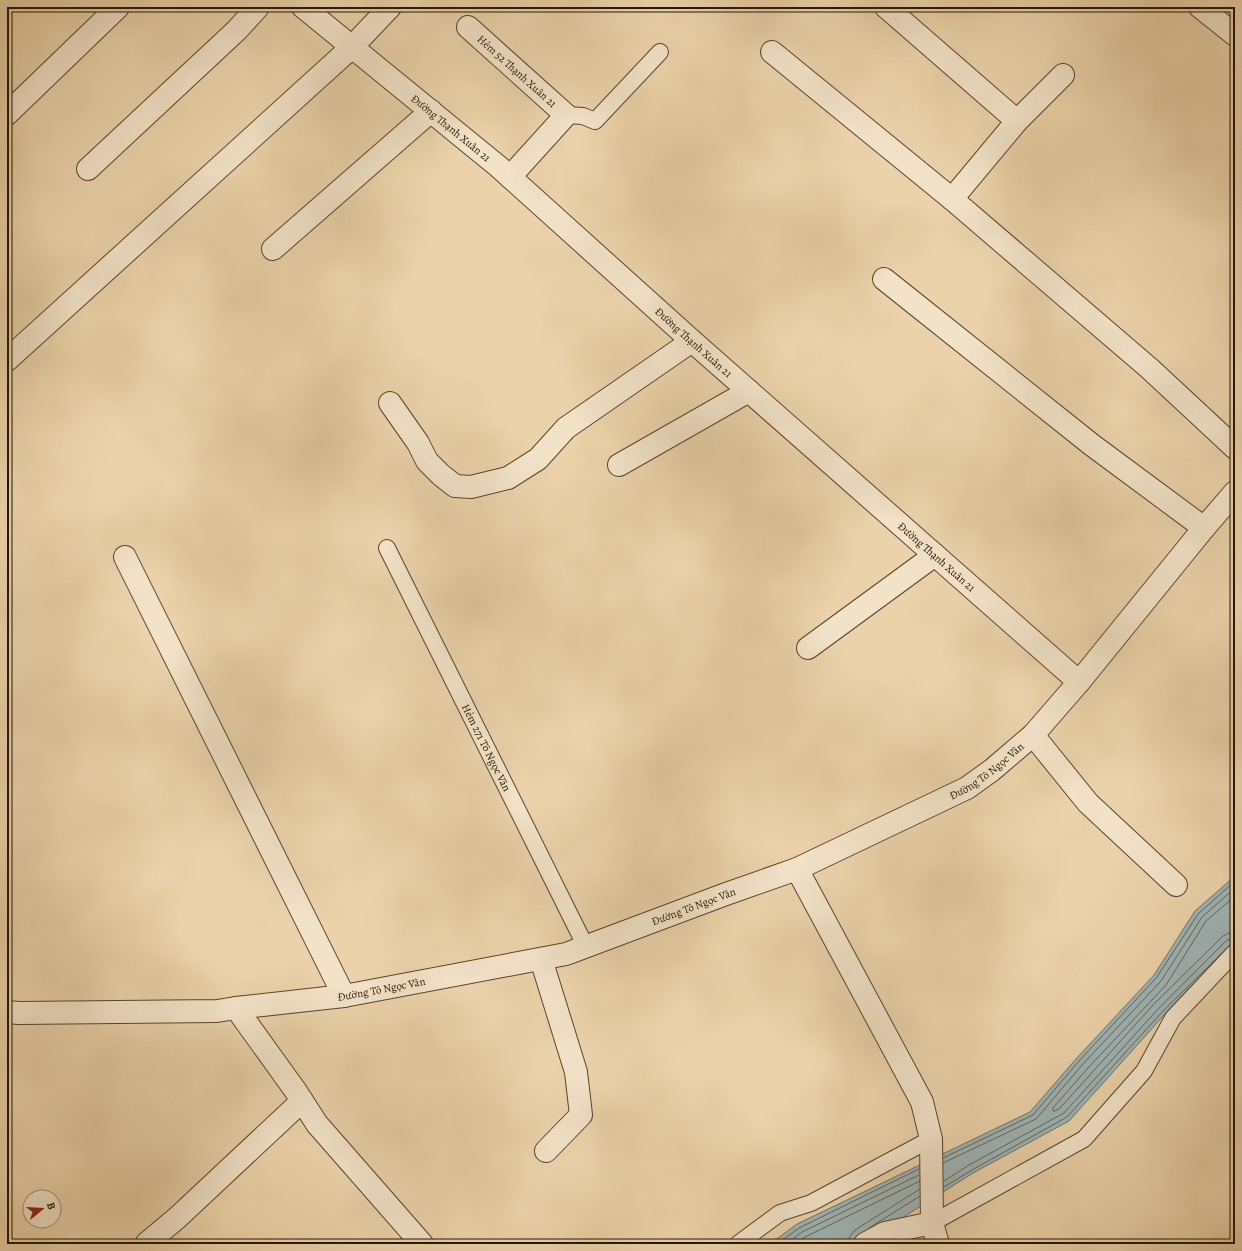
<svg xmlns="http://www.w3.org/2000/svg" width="1242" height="1251" font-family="Alegreya,serif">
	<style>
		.water { fill: #9fb4b5; stroke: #6f756d }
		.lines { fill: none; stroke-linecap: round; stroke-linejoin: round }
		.shore { stroke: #63655b; stroke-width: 1 }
		.service-casing { stroke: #58452b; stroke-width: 18 }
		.minor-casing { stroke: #58452b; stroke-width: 24 }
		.tertiary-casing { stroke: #58452b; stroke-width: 24 }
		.service { stroke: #f2e2c8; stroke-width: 16 }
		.minor { stroke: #f2e2c8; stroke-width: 22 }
		.tertiary { stroke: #f2e2c8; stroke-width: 22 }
		.labels { text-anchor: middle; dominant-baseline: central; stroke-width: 3; stroke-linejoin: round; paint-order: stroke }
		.street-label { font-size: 11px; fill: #271601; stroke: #f2e2c8 }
	</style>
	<rect width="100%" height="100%" fill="#ebd2aa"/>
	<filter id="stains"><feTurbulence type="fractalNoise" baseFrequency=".005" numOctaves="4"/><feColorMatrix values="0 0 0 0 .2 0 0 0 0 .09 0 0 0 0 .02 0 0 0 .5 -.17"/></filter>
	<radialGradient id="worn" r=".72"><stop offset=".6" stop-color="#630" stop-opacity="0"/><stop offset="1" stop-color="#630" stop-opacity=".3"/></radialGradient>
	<path class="water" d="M 1235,876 L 1235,945 L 1165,1014 L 1069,1121 L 973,1173 L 861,1244 L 770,1244 L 797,1224 L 1030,1112 L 1076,1059 L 1154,975 L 1195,911 Z"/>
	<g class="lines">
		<path class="shore" d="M 1235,896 L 1206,921 L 1166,985 L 1087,1069 L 1053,1108 L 1053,1111 L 1055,1111 L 1060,1108 L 1154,1004 L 1223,936 L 1229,933 L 1235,932
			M 943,1158 L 1033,1115 L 1079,1061 L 1157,977 L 1198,914 L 1235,881
			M 943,1163 L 1036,1119 L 1082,1065 L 1161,981 L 1202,917 L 1235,888
			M 944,1181 L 969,1165 L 1064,1113 L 1159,1008 L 1227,940 L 1235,938
			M 944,1187 L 972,1170 L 1067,1117 L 1162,1012 L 1223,952
			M 869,1228 L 920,1196
			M 777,1244 L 799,1228 L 919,1169
			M 786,1244 L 802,1232 L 919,1175
			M 796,1244 L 805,1237 L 920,1181
			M 848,1244 L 850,1236 L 855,1230 L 920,1189"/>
		<g class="service-casing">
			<g id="service">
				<path d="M 566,115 L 583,116 L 595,121 L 660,52"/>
				<path id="s1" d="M 387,548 L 586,947"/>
				<path d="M 932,1223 L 1084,1139 L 1144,1071 L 1173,1018 L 1235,952"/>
				<path d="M 738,1244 L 780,1213 L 811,1203 L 931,1139"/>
			</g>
		</g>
		<g class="minor-casing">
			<g id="minor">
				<path id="s2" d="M 303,7 L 499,167 L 692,341 L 1079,682"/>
				<path d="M 886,7 L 1017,121"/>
				<path d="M 1200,7 L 1235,35"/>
				<path id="s3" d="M 468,27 L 566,115 L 510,177"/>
				<path d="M 772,52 L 952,199 L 1149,368 L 1235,448"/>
				<path d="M 7,114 L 118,7"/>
				<path d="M 88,169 L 237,30 L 258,7"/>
				<path d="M 952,199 L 1017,121 L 1063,75"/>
				<path d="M 273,249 L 431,111"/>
				<path d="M 884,279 L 1092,445 L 1204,528"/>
				<path d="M 7,360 L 352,47 L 390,7"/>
				<path d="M 390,403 L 418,443 L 427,461 L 441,475 L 455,486 L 471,487 L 508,478 L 538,459 L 566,428 L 692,341"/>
				<path d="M 619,465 L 749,391"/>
				<path d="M 125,557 L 344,996"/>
				<path d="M 808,648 L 935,555"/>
				<path d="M 1033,735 L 1088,803 L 1176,885"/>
				<path d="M 797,869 L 922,1102 L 931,1139 L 932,1223 L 938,1244"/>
				<path d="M 541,959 L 576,1072 L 581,1115 L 546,1151"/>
				<path d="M 236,1008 L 295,1090 L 317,1124 L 422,1244"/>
				<path d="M 147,1244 L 147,1243 L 177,1218 L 302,1101"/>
				<path d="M 865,1244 L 885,1233 L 932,1223"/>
			</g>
		</g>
		<g class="tertiary-casing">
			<g id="tertiary">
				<path id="s4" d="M 7,1012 L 19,1013 L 217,1011 L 236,1008 L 344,996 L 566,954 L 726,894 L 797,869 L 967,788 L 992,770 L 1033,735 L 1079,682 L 1204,528 L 1235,492"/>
			</g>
		</g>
		<use href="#service" class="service"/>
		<use href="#minor" class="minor"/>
		<use href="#tertiary" class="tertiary"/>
	</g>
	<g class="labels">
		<g class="street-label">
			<text stroke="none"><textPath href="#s3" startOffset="66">Hẻm 52 Thạnh Xuân 21</textPath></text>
			<text stroke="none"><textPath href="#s2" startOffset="191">Đường Thạnh Xuân 21</textPath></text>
			<text stroke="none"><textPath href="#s2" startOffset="515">Đường Thạnh Xuân 21</textPath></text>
			<text stroke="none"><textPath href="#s2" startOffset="839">Đường Thạnh Xuân 21</textPath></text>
			<text stroke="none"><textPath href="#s1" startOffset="223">Hẻm 271 Tô Ngọc Vân</textPath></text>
			<text stroke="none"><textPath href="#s4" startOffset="1024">Đường Tô Ngọc Vân</textPath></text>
			<text stroke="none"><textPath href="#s4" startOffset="700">Đường Tô Ngọc Vân</textPath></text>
			<text stroke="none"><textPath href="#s4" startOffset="376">Đường Tô Ngọc Vân</textPath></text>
		</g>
	</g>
	<rect width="1242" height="1251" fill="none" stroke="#ebd2aa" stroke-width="24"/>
	<rect x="8" y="8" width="1226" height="1235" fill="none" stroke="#271601" stroke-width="2"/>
	<rect x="12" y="12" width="1218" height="1227" fill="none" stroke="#271601"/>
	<g transform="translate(42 1209) rotate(72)"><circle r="19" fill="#f2e2c8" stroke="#a19078"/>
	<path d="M0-3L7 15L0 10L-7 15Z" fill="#8f2418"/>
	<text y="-6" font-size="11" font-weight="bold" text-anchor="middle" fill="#271601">B</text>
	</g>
	<rect width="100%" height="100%" filter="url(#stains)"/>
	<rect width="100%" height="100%" fill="url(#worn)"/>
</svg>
